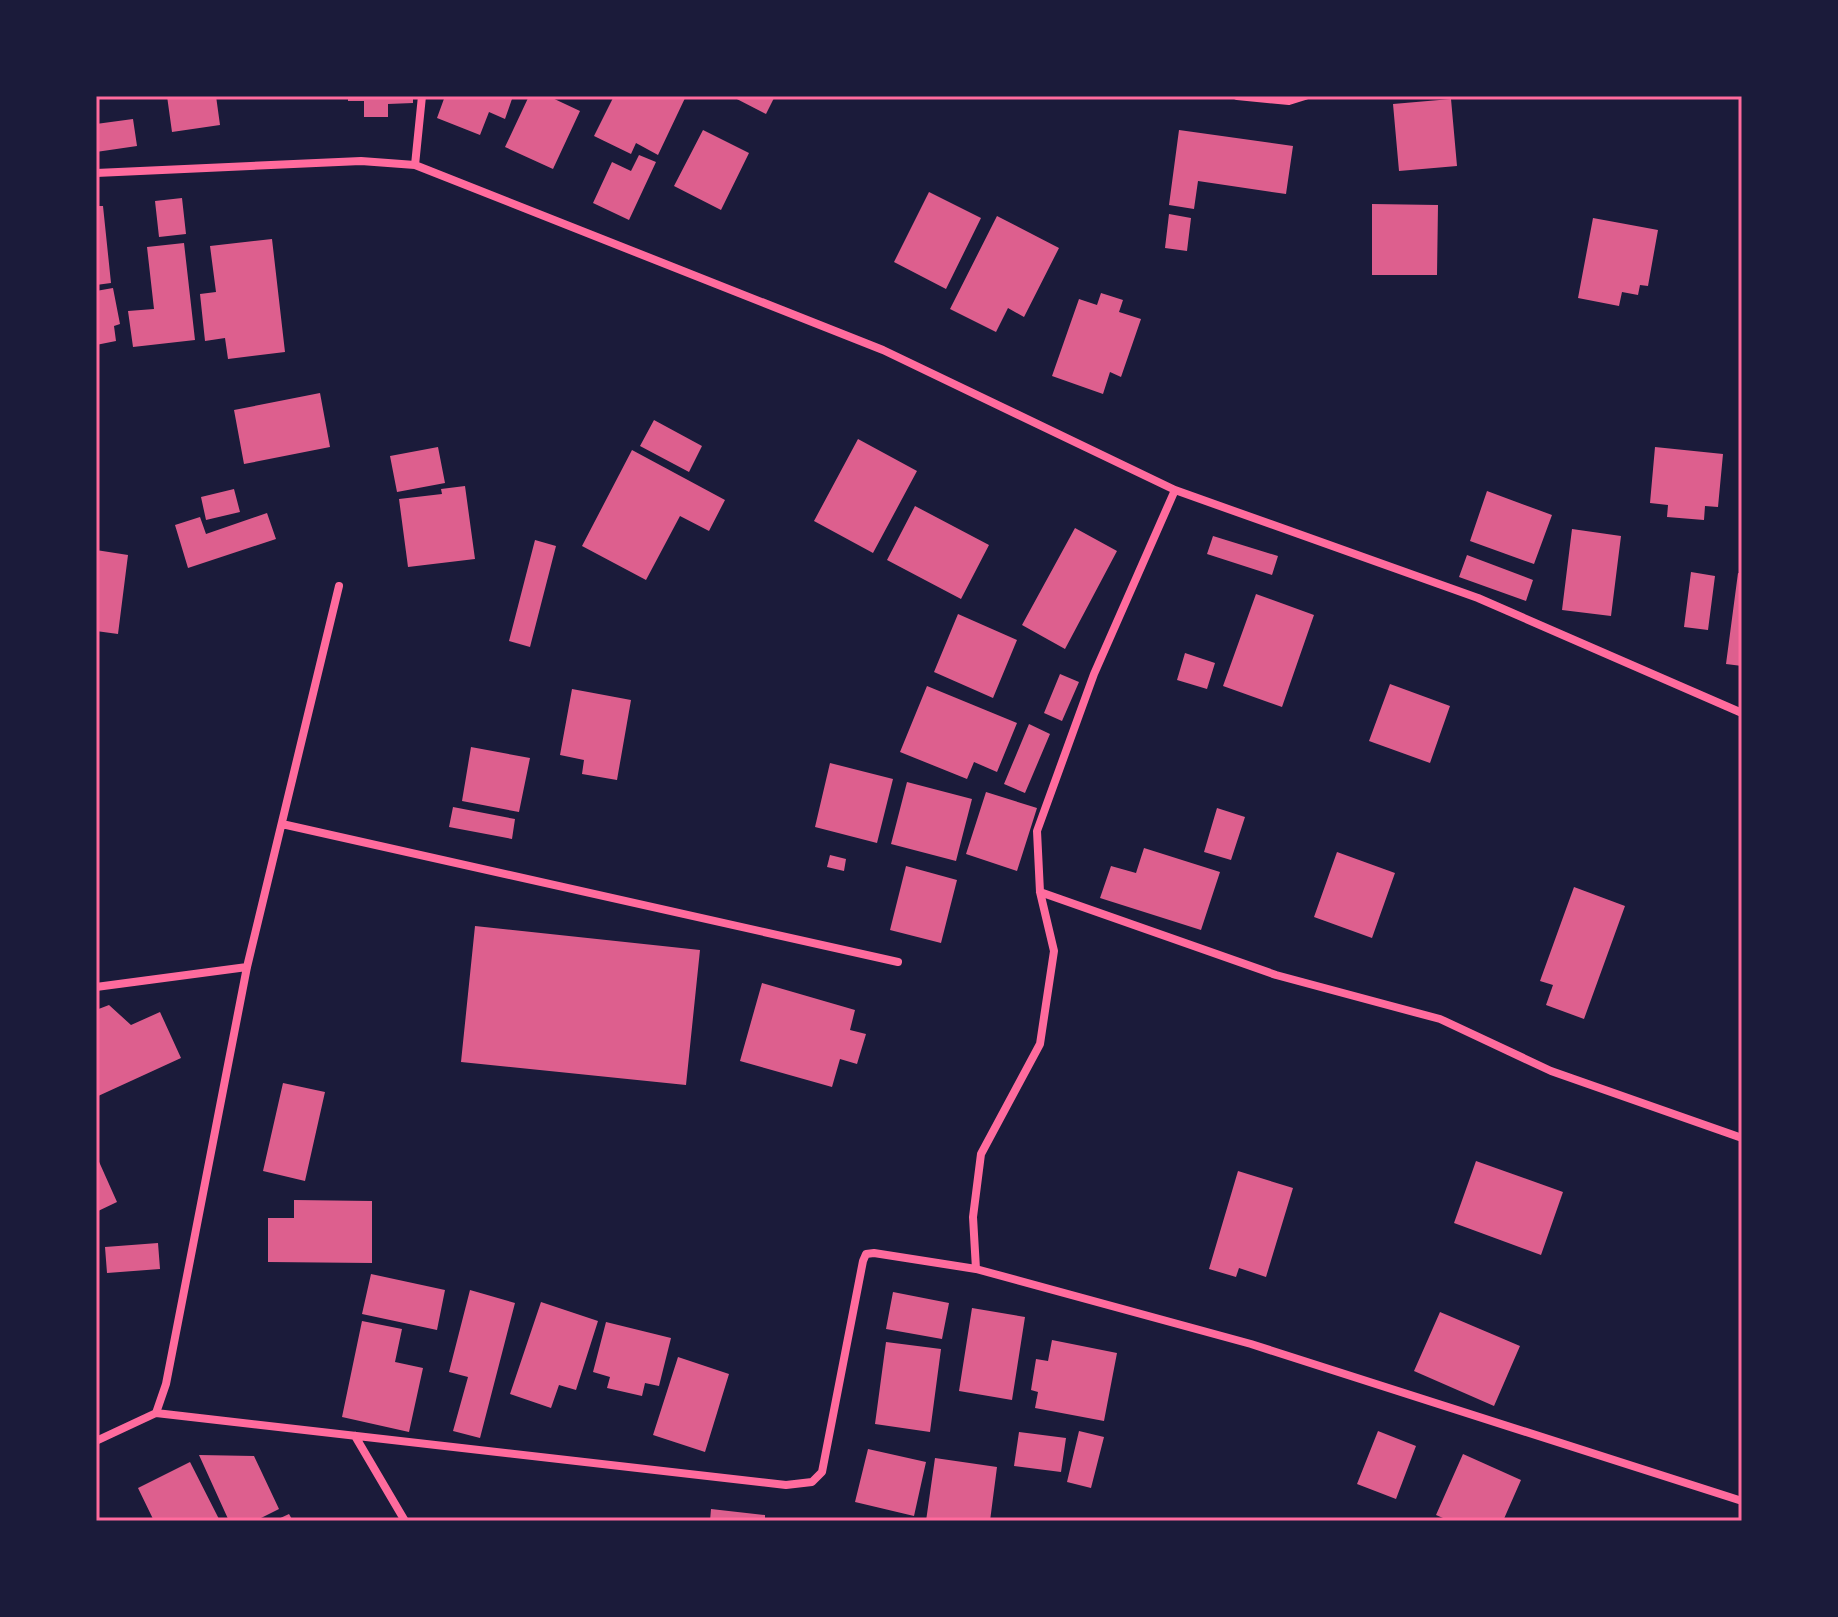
<svg xmlns="http://www.w3.org/2000/svg" width="1838" height="1617" font-family="Inter,sans-serif">
	<style>
		.building { fill: #dd5f8e }
		.lines { fill: none; stroke-linecap: round; stroke-linejoin: round }
		.minor { stroke: #ff6b9d; stroke-width: 8 }
		.neatline { fill: none; stroke: #ff6b9d; stroke-width: 3 }
	</style>
	<rect width="100%" height="100%" fill="#1b1b3a"/>
	<path class="building" d="M 167,96 L 216,96 L 220,125 L 172,132 Z
		M 348,96 L 413,96 L 413,103 L 388,104 L 388,117 L 364,117 L 364,101 L 348,101 Z
		M 445,96 L 513,96 L 505,119 L 489,112 L 480,135 L 437,118 Z
		M 529,96 L 548,96 L 580,111 L 553,169 L 505,147 Z
		M 614,96 L 686,96 L 658,155 L 636,143 L 631,154 L 594,136 Z
		M 731,96 L 775,96 L 766,114 Z
		M 1451,99 L 1457,166 L 1399,171 L 1393,104 Z
		M 133,119 L 137,146 L 96,152 L 96,124 Z
		M 703,130 L 749,153 L 721,210 L 674,186 Z
		M 1179,130 L 1293,146 L 1286,194 L 1198,181 L 1194,209 L 1169,205 Z
		M 639,155 L 656,162 L 629,220 L 593,203 L 612,162 L 631,171 Z
		M 929,192 L 981,218 L 946,289 L 894,262 Z
		M 182,198 L 186,234 L 159,237 L 155,201 Z
		M 1372,204 L 1438,205 L 1437,275 L 1372,275 Z
		M 96,206 L 103,206 L 111,283 L 96,285 Z
		M 1169,214 L 1191,218 L 1187,251 L 1165,248 Z
		M 997,216 L 1059,248 L 1024,317 L 1008,308 L 996,332 L 950,309 Z
		M 1593,218 L 1658,230 L 1648,286 L 1640,285 L 1638,295 L 1622,292 L 1619,306 L 1578,298 Z
		M 272,239 L 285,352 L 228,359 L 225,338 L 205,341 L 200,294 L 216,292 L 210,246 Z
		M 184,243 L 195,340 L 133,347 L 128,311 L 154,309 L 147,247 Z
		M 113,288 L 120,324 L 114,326 L 116,341 L 96,345 L 96,291 Z
		M 1101,293 L 1123,300 L 1119,312 L 1141,319 L 1121,377 L 1110,372 L 1103,394 L 1052,376 L 1079,299 L 1097,305 Z
		M 320,393 L 330,447 L 244,464 L 234,410 Z
		M 654,420 L 702,446 L 689,472 L 640,446 Z
		M 858,439 L 917,471 L 873,553 L 814,521 Z
		M 438,447 L 445,483 L 397,492 L 390,456 Z
		M 1655,447 L 1723,454 L 1718,507 L 1705,506 L 1704,520 L 1667,517 L 1668,505 L 1650,503 Z
		M 632,450 L 725,500 L 709,531 L 680,516 L 646,580 L 582,546 Z
		M 465,486 L 475,559 L 408,567 L 399,499 L 442,494 L 441,489 Z
		M 234,489 L 240,512 L 206,520 L 201,497 Z
		M 1487,491 L 1552,515 L 1534,564 L 1470,541 Z
		M 915,506 L 989,545 L 961,599 L 887,560 Z
		M 267,513 L 276,539 L 188,568 L 175,525 L 200,517 L 206,534 Z
		M 1075,528 L 1117,551 L 1065,649 L 1022,625 Z
		M 1572,529 L 1621,536 L 1611,616 L 1562,610 Z
		M 1213,536 L 1278,556 L 1272,575 L 1207,554 Z
		M 535,540 L 556,546 L 530,647 L 509,641 Z
		M 96,550 L 128,555 L 118,634 L 96,631 Z
		M 1467,555 L 1533,580 L 1526,601 L 1459,577 Z
		M 1691,572 L 1715,576 L 1708,630 L 1684,627 Z
		M 1738,573 L 1742,574 L 1742,666 L 1726,664 Z
		M 1256,594 L 1314,615 L 1282,707 L 1223,686 Z
		M 958,614 L 1017,640 L 993,698 L 934,672 Z
		M 1185,653 L 1215,663 L 1207,689 L 1177,680 Z
		M 1060,674 L 1079,682 L 1062,721 L 1044,713 Z
		M 1390,684 L 1450,706 L 1430,763 L 1369,741 Z
		M 927,686 L 1017,723 L 997,772 L 974,762 L 967,779 L 900,752 Z
		M 572,689 L 631,700 L 617,780 L 582,774 L 584,760 L 560,755 Z
		M 1029,724 L 1050,734 L 1025,793 L 1004,784 Z
		M 471,747 L 530,758 L 519,812 L 462,801 Z
		M 830,763 L 893,779 L 877,843 L 815,827 Z
		M 907,782 L 972,799 L 956,861 L 891,844 Z
		M 986,792 L 1037,808 L 1017,871 L 966,854 Z
		M 453,807 L 515,819 L 512,839 L 449,827 Z
		M 1217,808 L 1245,817 L 1231,860 L 1204,852 Z
		M 1144,848 L 1220,872 L 1201,930 L 1100,898 L 1111,866 L 1136,873 Z
		M 1337,852 L 1395,873 L 1372,938 L 1314,917 Z
		M 830,855 L 846,859 L 844,871 L 827,867 Z
		M 906,866 L 957,880 L 941,943 L 890,930 Z
		M 1574,887 L 1625,906 L 1584,1019 L 1546,1005 L 1553,985 L 1540,981 Z
		M 475,926 L 700,950 L 686,1085 L 461,1062 Z
		M 762,983 L 855,1010 L 850,1030 L 866,1034 L 857,1064 L 840,1059 L 832,1087 L 740,1061 Z
		M 109,1005 L 131,1025 L 160,1012 L 181,1058 L 96,1097 L 96,1010 Z
		M 283,1083 L 325,1092 L 305,1181 L 263,1171 Z
		M 96,1155 L 117,1202 L 96,1212 Z
		M 1476,1161 L 1563,1192 L 1541,1255 L 1454,1223 Z
		M 1238,1171 L 1293,1188 L 1266,1277 L 1239,1268 L 1236,1277 L 1209,1269 Z
		M 294,1200 L 372,1201 L 372,1263 L 268,1262 L 268,1218 L 294,1218 Z
		M 158,1243 L 160,1269 L 107,1273 L 105,1247 Z
		M 371,1274 L 445,1290 L 437,1330 L 362,1314 Z
		M 470,1290 L 515,1303 L 480,1438 L 453,1431 L 468,1377 L 449,1372 Z
		M 893,1292 L 949,1303 L 942,1339 L 886,1329 Z
		M 541,1302 L 598,1321 L 576,1390 L 559,1385 L 551,1408 L 510,1394 Z
		M 972,1308 L 1025,1317 L 1012,1400 L 959,1391 Z
		M 1440,1312 L 1520,1346 L 1494,1406 L 1414,1371 Z
		M 362,1321 L 402,1329 L 395,1362 L 423,1368 L 409,1432 L 342,1417 Z
		M 606,1322 L 671,1338 L 659,1386 L 645,1383 L 642,1396 L 607,1388 L 610,1377 L 593,1372 Z
		M 1052,1340 L 1117,1353 L 1104,1421 L 1035,1408 L 1038,1392 L 1031,1390 L 1036,1359 L 1048,1361 Z
		M 886,1342 L 941,1349 L 930,1432 L 875,1424 Z
		M 678,1357 L 729,1374 L 705,1452 L 653,1435 Z
		M 1079,1431 L 1104,1437 L 1091,1488 L 1067,1482 Z
		M 1378,1431 L 1416,1446 L 1396,1499 L 1357,1484 Z
		M 1019,1432 L 1066,1438 L 1061,1472 L 1014,1466 Z
		M 868,1449 L 926,1462 L 914,1516 L 855,1502 Z
		M 1463,1454 L 1521,1480 L 1503,1521 L 1450,1521 L 1436,1515 Z
		M 199,1455 L 254,1456 L 279,1509 L 255,1521 L 229,1521 Z
		M 935,1458 L 997,1467 L 990,1521 L 926,1521 Z
		M 190,1462 L 220,1521 L 154,1521 L 138,1488 Z
		M 711,1509 L 765,1515 L 765,1521 L 710,1521 Z
		M 289,1514 L 293,1521 L 274,1521 Z"/>
	<g class="lines">
		<path class="minor" d="M 1237,96 L 1289,101 L 1305,96
			M 415,165 L 422,96
			M 96,173 L 361,161 L 415,165 L 883,350 L 1175,490 L 1478,598 L 1742,713
			M 282,824 L 898,962
			M 1040,892 L 1276,975 L 1440,1019 L 1551,1071 L 1742,1138
			M 96,987 L 247,967
			M 976,1269 L 973,1217 L 981,1154 L 1040,1044 L 1054,951 L 1040,892 L 1037,831 L 1094,674 L 1175,490
			M 156,1413 L 786,1485 L 812,1482 L 822,1472 L 863,1261 L 866,1254 L 874,1253 L 976,1269 L 1251,1344 L 1742,1501
			M 355,1436 L 405,1521
			M 96,1441 L 156,1413 L 166,1384 L 247,967 L 339,586"/>
	</g>
	<rect width="1838" height="1617" fill="none" stroke="#1b1b3a" stroke-width="196"/>
	<rect x="98" y="98" width="1642" height="1421" class="neatline"/>
</svg>
